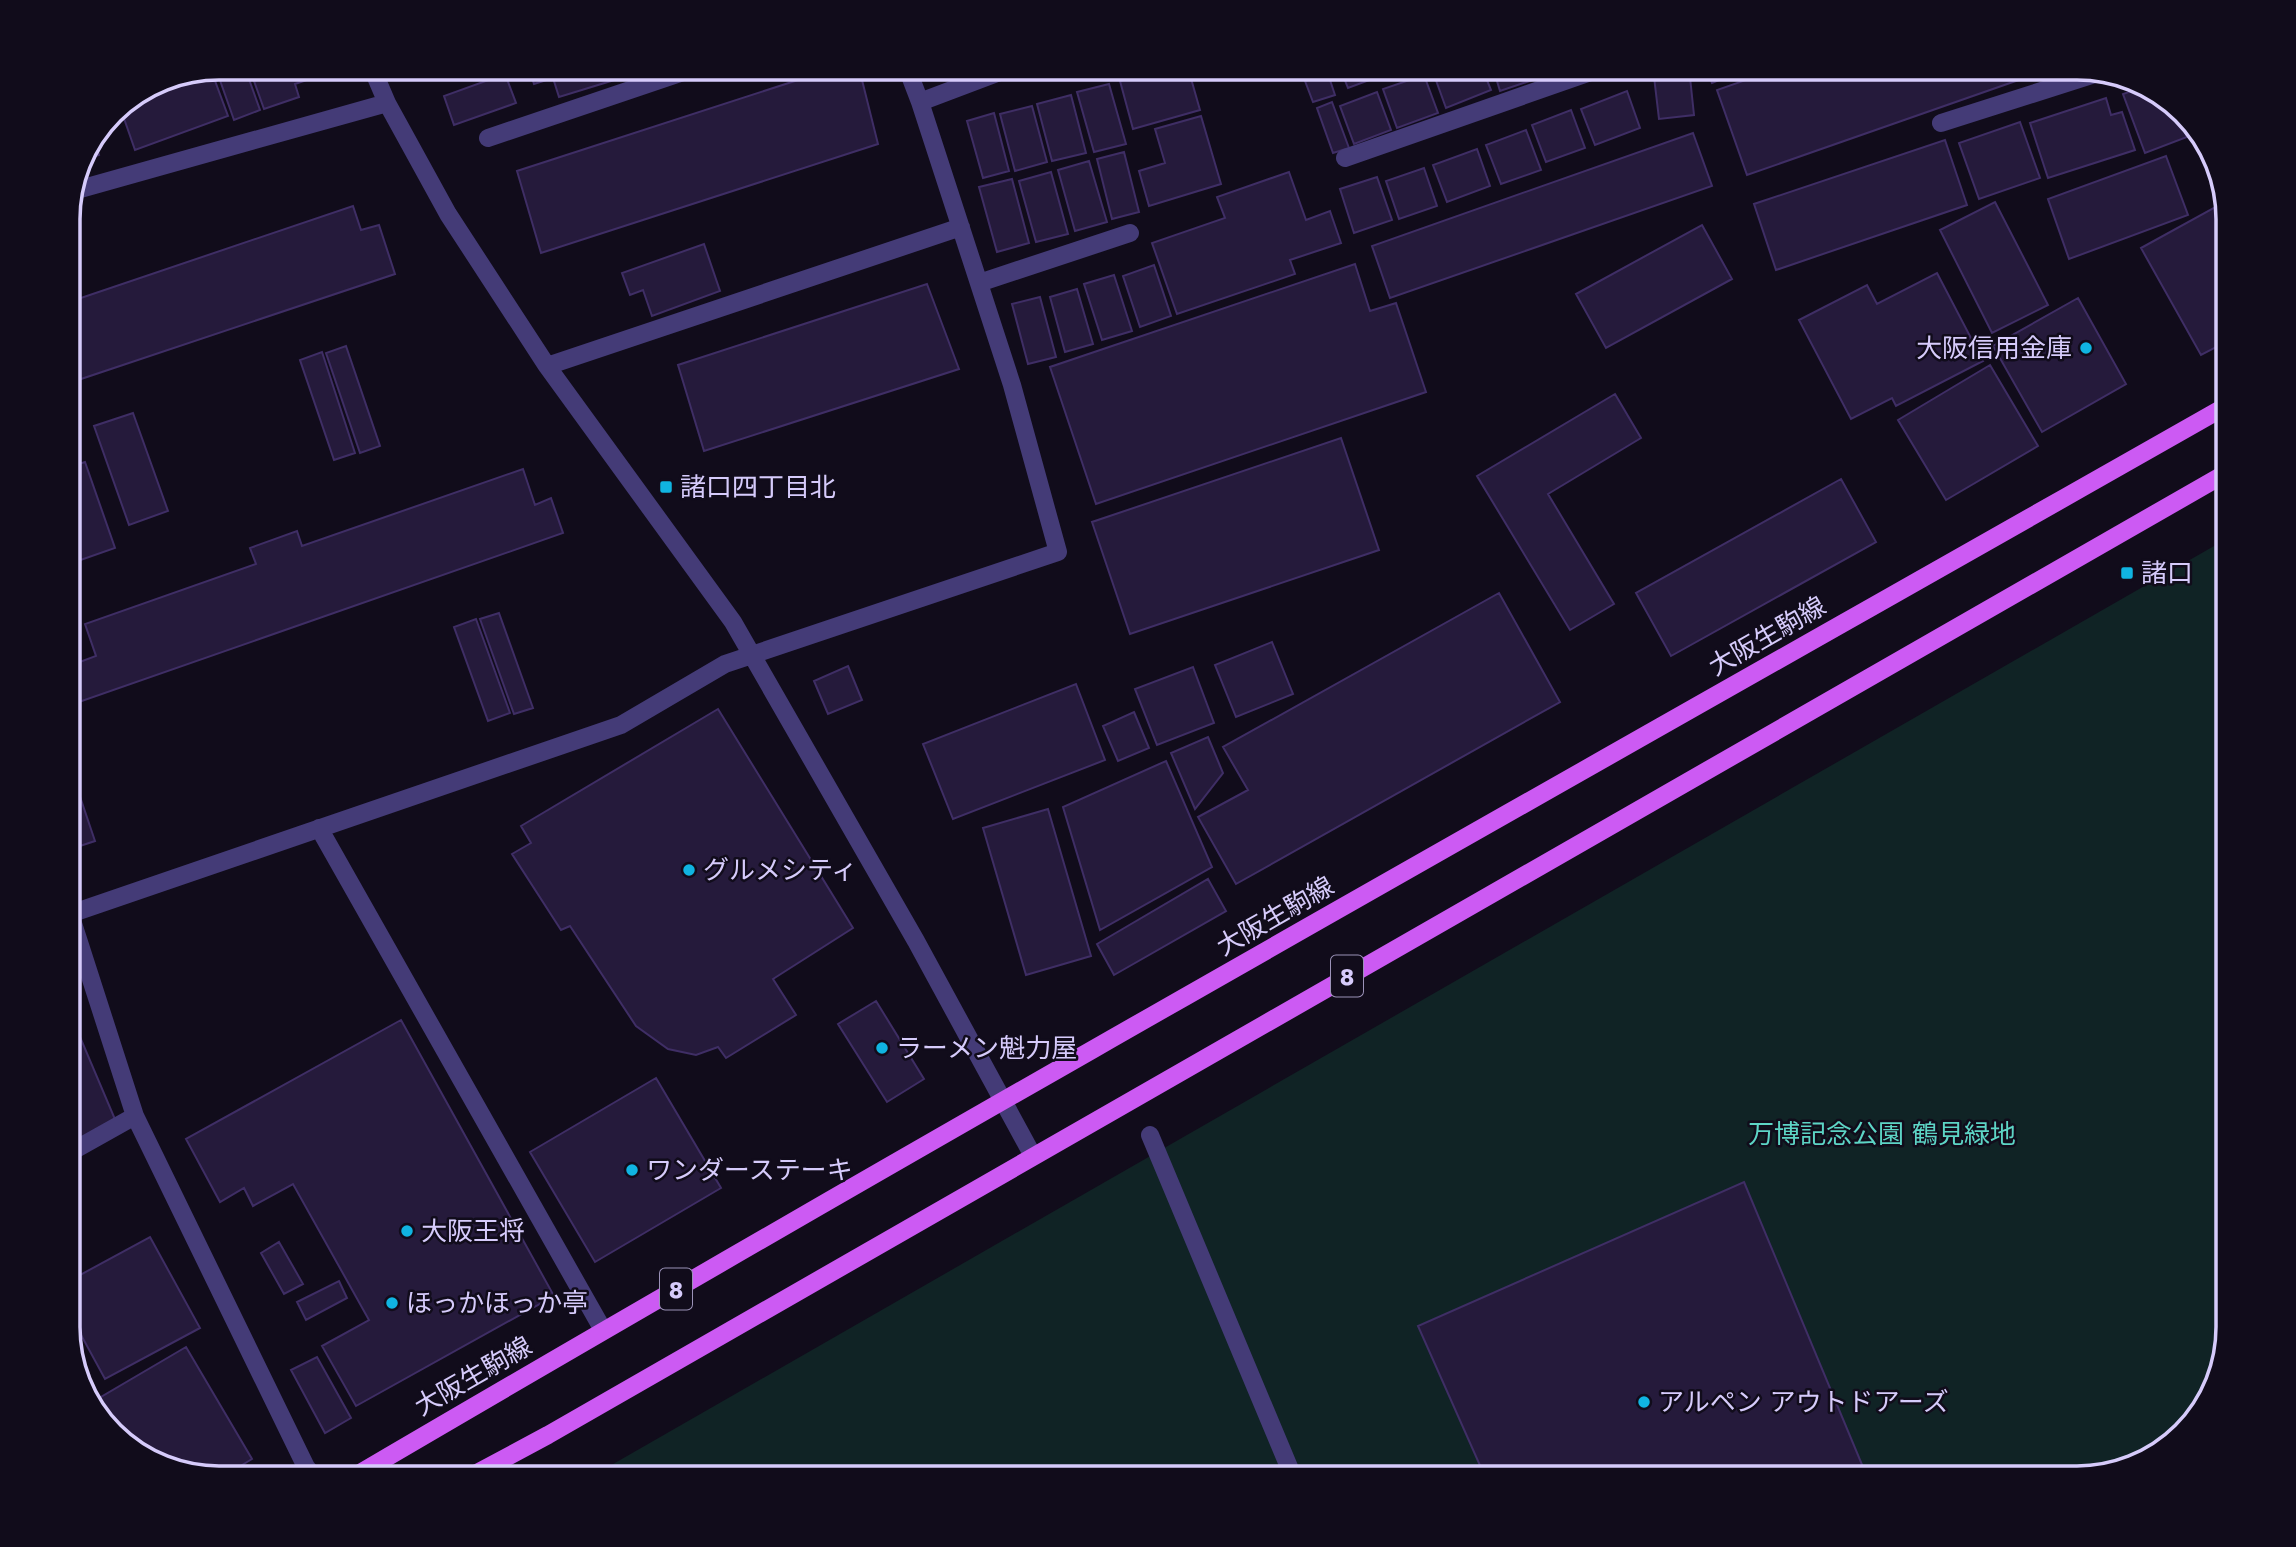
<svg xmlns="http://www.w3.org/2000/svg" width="2296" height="1547" font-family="Jost,'Noto Sans JP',sans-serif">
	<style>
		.green { fill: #102325 }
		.building { fill: #251a3b; stroke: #3f2e65; stroke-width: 2 }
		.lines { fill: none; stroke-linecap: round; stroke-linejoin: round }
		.minor { stroke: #443b77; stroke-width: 18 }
		.major { stroke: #cc5af3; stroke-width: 18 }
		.poi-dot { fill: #10b4e1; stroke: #110c1b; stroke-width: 2.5 }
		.labels { text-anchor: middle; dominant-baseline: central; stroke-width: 5; stroke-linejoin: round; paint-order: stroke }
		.shield { fill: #110c1b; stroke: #9b92b8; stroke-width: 2 }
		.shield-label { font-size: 24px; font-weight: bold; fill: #d6cbfb }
		.poi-label { font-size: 26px; fill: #d6cbfb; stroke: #110c1b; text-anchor: start }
		.street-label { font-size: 26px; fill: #d6cbfb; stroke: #110c1b }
		.park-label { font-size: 26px; fill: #5dd4c5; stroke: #110c1b }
		.rim { fill: none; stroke: #d6cbfb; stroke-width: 3.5 }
	</style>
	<rect width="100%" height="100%" fill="#110c1b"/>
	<path class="green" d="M 2228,538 L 2228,1328 L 2202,1412 L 2144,1463 L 2077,1479 L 587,1479 Z"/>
	<path class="building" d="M 245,68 L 260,110 L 234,120 L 216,69 Z
		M 252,68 L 275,68 L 255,75 Z
		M 290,68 L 309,68 L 313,78 L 295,84 L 299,97 L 264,109 L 254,81 Z
		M 529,68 L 621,68 L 624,77 L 559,97 L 553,78 L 534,84 Z
		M 835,68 L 859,68 L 878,144 L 541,253 L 517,171 Z
		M 935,68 L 964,68 L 939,78 Z
		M 1165,68 L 1188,68 L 1200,110 L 1133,129 L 1120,81 Z
		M 1340,68 L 1389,68 L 1391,72 L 1348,88 Z
		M 1441,68 L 1482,68 L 1491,90 L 1446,108 L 1433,72 Z
		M 1493,68 L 1545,68 L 1547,75 L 1500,91 Z
		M 1653,68 L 1689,68 L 1694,115 L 1659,119 Z
		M 1706,68 L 1737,68 L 1739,72 L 1712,83 Z
		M 1780,68 L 2053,68 L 1747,175 L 1717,90 Z
		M 211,70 L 228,116 L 135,150 L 120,107 L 162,80 Z
		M 505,74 L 516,103 L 454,125 L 444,96 Z
		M 1328,74 L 1335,95 L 1313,102 L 1305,81 Z
		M 1424,75 L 1438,113 L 1397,128 L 1383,89 Z
		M 1109,84 L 1126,144 L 1094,152 L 1077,92 Z
		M 2140,88 L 2161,94 L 2178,113 L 2187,137 L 2145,153 L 2123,94 Z
		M 1627,91 L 1640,128 L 1595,145 L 1581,109 Z
		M 1377,92 L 1391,130 L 1354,144 L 1340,106 Z
		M 1071,95 L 1086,153 L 1052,161 L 1037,104 Z
		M 2106,98 L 2111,115 L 2122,112 L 2135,150 L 2048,178 L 2030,123 Z
		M 1332,102 L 1349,148 L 1333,153 L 1317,108 Z
		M 1032,106 L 1047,162 L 1015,171 L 1000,114 Z
		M 1571,110 L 1585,148 L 1546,162 L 1532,125 Z
		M 994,113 L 1009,171 L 983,178 L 967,121 Z
		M 1201,116 L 1221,184 L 1149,206 L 1139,171 L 1165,163 L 1155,129 Z
		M 2020,122 L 2040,178 L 1979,199 L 1959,143 Z
		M 1526,130 L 1541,170 L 1501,184 L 1486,145 Z
		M 1693,133 L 1712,186 L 1390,298 L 1372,246 Z
		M 94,140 L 99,155 L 80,162 L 80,161 Z
		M 1945,140 L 1967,205 L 1776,270 L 1754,204 Z
		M 1477,149 L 1490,186 L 1447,202 L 1433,165 Z
		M 1124,152 L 1139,212 L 1112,219 L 1097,159 Z
		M 2166,156 L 2188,215 L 2069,259 L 2048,199 Z
		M 1089,161 L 1107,222 L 1075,231 L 1058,170 Z
		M 1424,168 L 1437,206 L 1399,219 L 1386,181 Z
		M 1051,172 L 1068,234 L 1036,242 L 1019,181 Z
		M 1289,172 L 1306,220 L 1330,211 L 1341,243 L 1290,260 L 1295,274 L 1177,314 L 1152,243 L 1225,218 L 1217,197 Z
		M 1377,177 L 1392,220 L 1354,233 L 1340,189 Z
		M 1012,179 L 1029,243 L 997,252 L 979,187 Z
		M 1995,202 L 2048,305 L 1992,333 L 1940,230 Z
		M 2219,205 L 2228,220 L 2228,341 L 2201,355 L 2141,248 Z
		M 353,206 L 361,230 L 379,225 L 395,274 L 69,383 L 69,302 Z
		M 1702,225 L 1732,279 L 1606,348 L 1576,294 Z
		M 704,244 L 720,291 L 652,316 L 643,290 L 630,295 L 622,273 Z
		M 1355,264 L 1370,311 L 1396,303 L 1426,392 L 1096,504 L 1050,367 Z
		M 1154,265 L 1171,316 L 1140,327 L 1123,276 Z
		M 1937,273 L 1983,361 L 1896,406 L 1892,398 L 1851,419 L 1799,320 L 1867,285 L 1877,304 Z
		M 1114,275 L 1132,331 L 1102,340 L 1084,284 Z
		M 927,284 L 959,369 L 704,451 L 678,365 Z
		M 1077,289 L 1093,344 L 1065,352 L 1050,297 Z
		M 1040,297 L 1056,357 L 1028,364 L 1012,304 Z
		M 2078,298 L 2126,384 L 2042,432 L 1993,346 Z
		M 346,346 L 380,446 L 360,453 L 326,353 Z
		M 322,352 L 355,453 L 334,460 L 300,360 Z
		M 1990,365 L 2038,446 L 1946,500 L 1898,420 Z
		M 1615,394 L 1641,438 L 1548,494 L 1614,604 L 1570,630 L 1477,476 Z
		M 133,413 L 168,511 L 129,525 L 94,426 Z
		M 69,418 L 76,439 L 69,442 Z
		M 1341,438 L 1379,550 L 1130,634 L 1092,522 Z
		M 85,462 L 115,548 L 69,564 L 69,467 Z
		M 523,469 L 535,505 L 551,498 L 563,533 L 79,702 L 69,673 L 69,666 L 96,656 L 85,624 L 256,564 L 250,548 L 297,531 L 302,546 Z
		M 1841,479 L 1876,542 L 1671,656 L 1636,593 Z
		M 1499,593 L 1560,702 L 1236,884 L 1198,817 L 1248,790 L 1223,747 Z
		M 499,613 L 533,708 L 514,714 L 480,619 Z
		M 476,619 L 510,713 L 488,721 L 454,627 Z
		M 1272,642 L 1293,694 L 1236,717 L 1215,665 Z
		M 848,666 L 862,700 L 828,714 L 814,681 Z
		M 1193,667 L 1214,723 L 1157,745 L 1135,689 Z
		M 1076,684 L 1105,760 L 953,819 L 923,744 Z
		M 718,709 L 853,928 L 773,979 L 796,1015 L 726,1058 L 718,1047 L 696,1055 L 668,1049 L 636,1026 L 570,926 L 561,930 L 512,854 L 531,843 L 521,826 Z
		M 1134,712 L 1149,748 L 1118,761 L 1103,726 Z
		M 1208,737 L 1223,773 L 1195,809 L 1171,753 Z
		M 1166,761 L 1212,867 L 1100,930 L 1063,807 Z
		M 69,767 L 70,767 L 95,841 L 77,847 L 69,821 Z
		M 1048,809 L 1091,956 L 1026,975 L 983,828 Z
		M 1208,879 L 1226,911 L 1114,975 L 1097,944 Z
		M 876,1001 L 924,1079 L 887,1102 L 838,1024 Z
		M 69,1011 L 117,1124 L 69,1144 Z
		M 401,1020 L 554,1296 L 356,1406 L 322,1346 L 369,1320 L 293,1184 L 253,1206 L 244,1188 L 220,1202 L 186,1139 Z
		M 656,1078 L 721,1188 L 595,1262 L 530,1152 Z
		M 1744,1182 L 1868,1479 L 1486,1479 L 1418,1326 Z
		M 150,1237 L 200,1328 L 105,1379 L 80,1333 L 72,1337 L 69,1329 L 69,1281 Z
		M 279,1242 L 303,1284 L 284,1294 L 261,1253 Z
		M 339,1281 L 347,1298 L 306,1320 L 297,1302 Z
		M 186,1347 L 252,1459 L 219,1479 L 135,1453 L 89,1404 Z
		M 317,1357 L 351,1418 L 325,1433 L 291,1370 Z"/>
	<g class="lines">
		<path class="minor" d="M 372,68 L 387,103 L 448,214 L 547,366 L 733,622 L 916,941 L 1033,1156
			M 920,102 L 1010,68
			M 1941,123 L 2095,74
			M 488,138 L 695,68
			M 1345,158 L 1602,68
			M 73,191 L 387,103
			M 979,283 L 1130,233
			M 547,366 L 961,227
			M 319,828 L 603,1330
			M 69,911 L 135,1116 L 306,1467 L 316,1479
			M 70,914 L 621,725 L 725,664 L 1058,552 L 1012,385 L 920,102 L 907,68
			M 1150,1135 L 1294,1479
			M 69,1153 L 135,1116"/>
		<path class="major" d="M 350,1479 C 972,1114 1601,761 2228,405
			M 466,1479 L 548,1435 L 2228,472"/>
	</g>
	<g class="poi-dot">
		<circle cx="2086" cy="348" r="7"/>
		<rect x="659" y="480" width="14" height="14" rx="3.5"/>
		<rect x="2120" y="566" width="14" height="14" rx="3.5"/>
		<circle cx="689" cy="870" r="7"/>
		<circle cx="882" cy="1048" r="7"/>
		<circle cx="632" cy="1170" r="7"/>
		<circle cx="407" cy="1231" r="7"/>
		<circle cx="392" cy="1303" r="7"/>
		<circle cx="1644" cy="1402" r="7"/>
	</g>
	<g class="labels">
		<g class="shield">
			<rect x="1331" y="955.5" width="32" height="41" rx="5"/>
			<rect x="660" y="1268.5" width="32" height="41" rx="5"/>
		</g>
		<g class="shield-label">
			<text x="1347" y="976">8</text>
			<text x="676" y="1289">8</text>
		</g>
		<g class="poi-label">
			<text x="2072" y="348" text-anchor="end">大阪信用金庫</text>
			<text x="680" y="487">諸口四丁目北</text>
			<text x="2141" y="573">諸口</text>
			<text x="703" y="870">グルメシティ</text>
			<text x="896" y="1048">ラーメン魁力屋</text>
			<text x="646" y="1170">ワンダーステーキ</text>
			<text x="421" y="1231">大阪王将</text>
			<text x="406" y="1303">ほっかほっか亭</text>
			<text x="1658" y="1402">アルペン アウトドアーズ</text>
		</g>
		<g class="street-label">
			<text transform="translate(1767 636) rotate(-30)">大阪生駒線</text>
			<text transform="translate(1275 916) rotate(-30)">大阪生駒線</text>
			<text transform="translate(473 1376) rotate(-30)">大阪生駒線</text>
		</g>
		<g class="park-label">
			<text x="1882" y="1134">万博記念公園 鶴見緑地</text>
		</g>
	</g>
	<path d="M0 0H2296V1547H0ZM219 80H2077A139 139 0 0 1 2216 219V1327A139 139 0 0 1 2077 1466H219A139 139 0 0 1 80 1327V219A139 139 0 0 1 219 80Z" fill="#110c1b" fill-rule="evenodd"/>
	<path class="rim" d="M219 80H2077A139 139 0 0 1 2216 219V1327A139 139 0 0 1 2077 1466H219A139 139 0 0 1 80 1327V219A139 139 0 0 1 219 80Z"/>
</svg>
